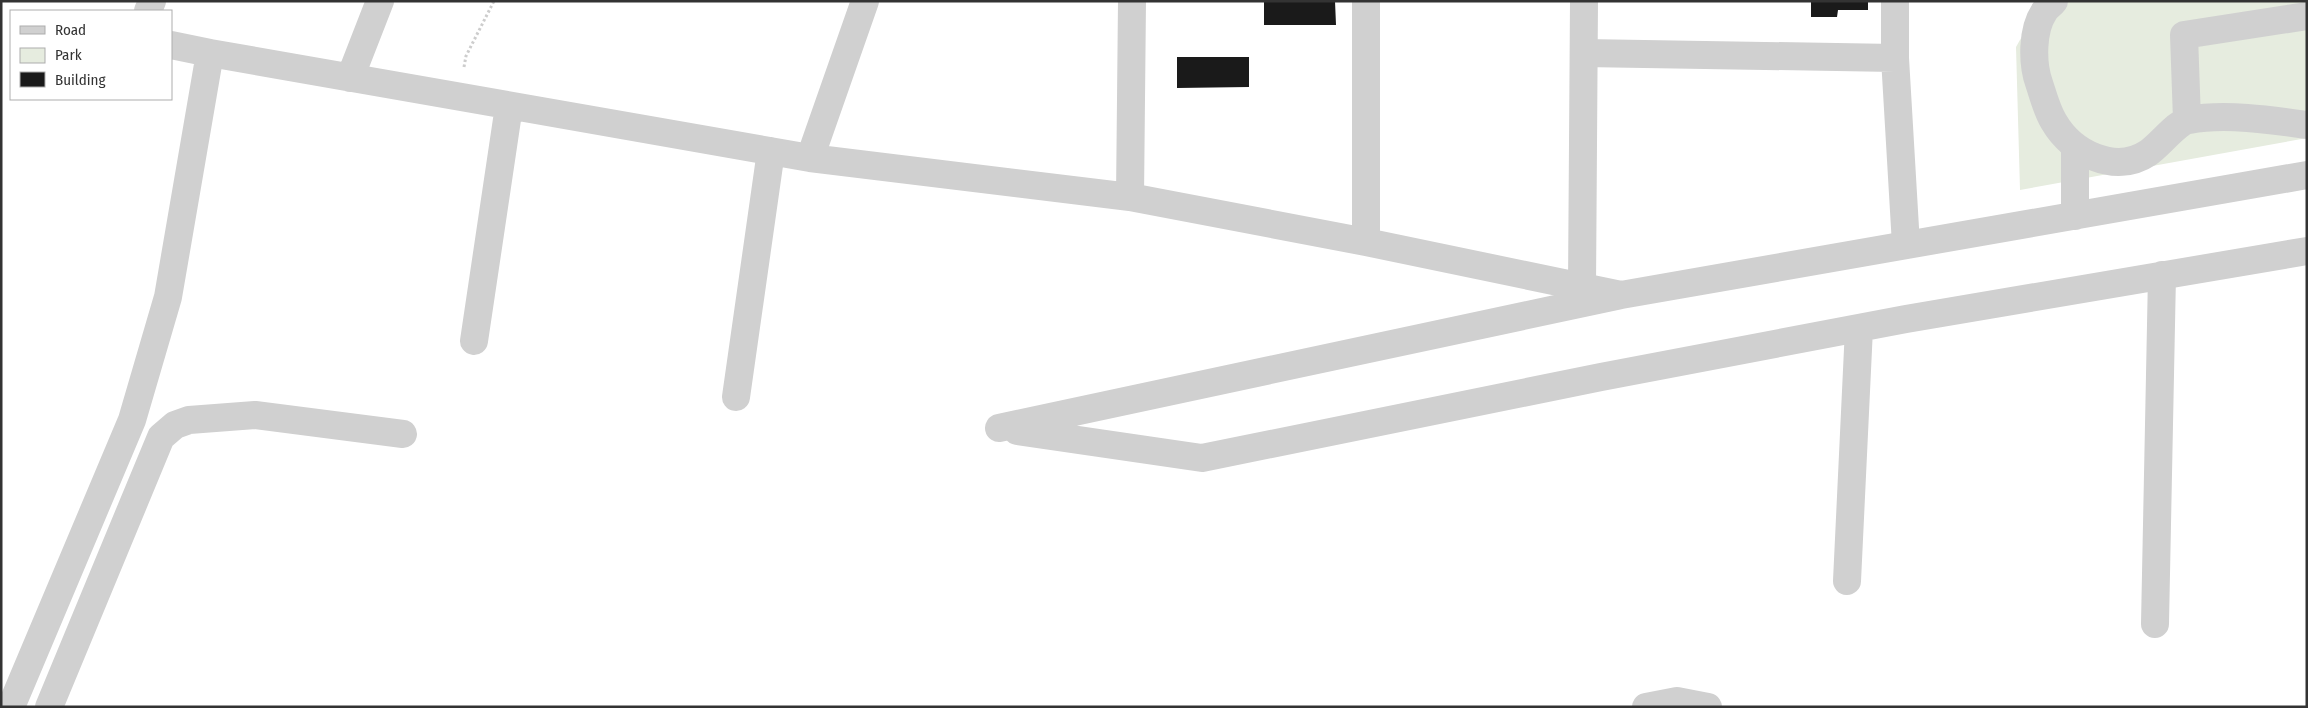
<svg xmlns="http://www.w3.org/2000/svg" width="2308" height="708" font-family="'Fira Sans Condensed',sans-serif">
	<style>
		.green { fill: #e6ecdf }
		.building { fill: #1a1a1a }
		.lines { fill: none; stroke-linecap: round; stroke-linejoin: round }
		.path { stroke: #cdcdcd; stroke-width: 3; stroke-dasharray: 2.5 2.5; stroke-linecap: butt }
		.minor { stroke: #d0d0d0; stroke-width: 28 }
	</style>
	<rect width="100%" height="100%" fill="#fff"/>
	<path class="green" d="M 2042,1 L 2307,1 L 2307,138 L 2020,190 L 2016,47 Z"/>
	<path class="building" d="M 1264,1 L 1335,1 L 1336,25 L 1264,25 Z
		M 1811,1 L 1868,1 L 1868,10 L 1838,10 L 1837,17 L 1811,17 Z
		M 1177,57 L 1249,57 L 1249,87 L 1177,88 Z"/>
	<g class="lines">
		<path class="path" d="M 464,67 L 466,56 L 494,1"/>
		<path class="minor" d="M 1895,1 L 1895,58 L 1906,245
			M 2054,1 C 2051,5 2046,8 2044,12 C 2032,30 2032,63 2039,83 C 2043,95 2047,111 2054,122 C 2072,153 2115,175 2148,153 C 2159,146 2177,122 2189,120 C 2224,113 2272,120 2307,125
			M 148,11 L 152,1
			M 210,53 L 810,158 L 1130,197 L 1366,242 L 1621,295
			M 1584,53 L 1895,58
			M 350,78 L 380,1
			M 2187,120 L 2184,35 L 2307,16
			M 810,158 L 865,1
			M 1130,197 L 1132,1
			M 2075,216 L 2075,146
			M 1366,242 L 1366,1
			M 1582,287 L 1584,1
			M 474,341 L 509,106
			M 736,397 L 771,151
			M 999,428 L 1621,295 L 2307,175
			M 1017,431 L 1202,458 L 1601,377 L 1906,319 L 2307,251
			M 1847,581 L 1859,328
			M 2155,624 L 2162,275
			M 11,707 L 132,420 L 168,297 L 210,53 L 171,45
			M 49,707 L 161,437 L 175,425 L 189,420 L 255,415 L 403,434
			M 1646,707 L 1677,701 L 1708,707"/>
	</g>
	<rect width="2308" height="708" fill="none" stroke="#333333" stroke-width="5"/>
	<rect x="10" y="10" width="162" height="90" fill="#ffffff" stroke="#adadad"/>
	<rect x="20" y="26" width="25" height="8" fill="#d0d0d0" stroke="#adadad"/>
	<text x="55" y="35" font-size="15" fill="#333333">Road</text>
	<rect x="20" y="48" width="25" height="15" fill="#e6ecdf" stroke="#adadad"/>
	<text x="55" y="60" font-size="15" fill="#333333">Park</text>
	<rect x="20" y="72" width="25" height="15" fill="#1a1a1a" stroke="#adadad"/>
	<text x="55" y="85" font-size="15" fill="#333333">Building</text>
</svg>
